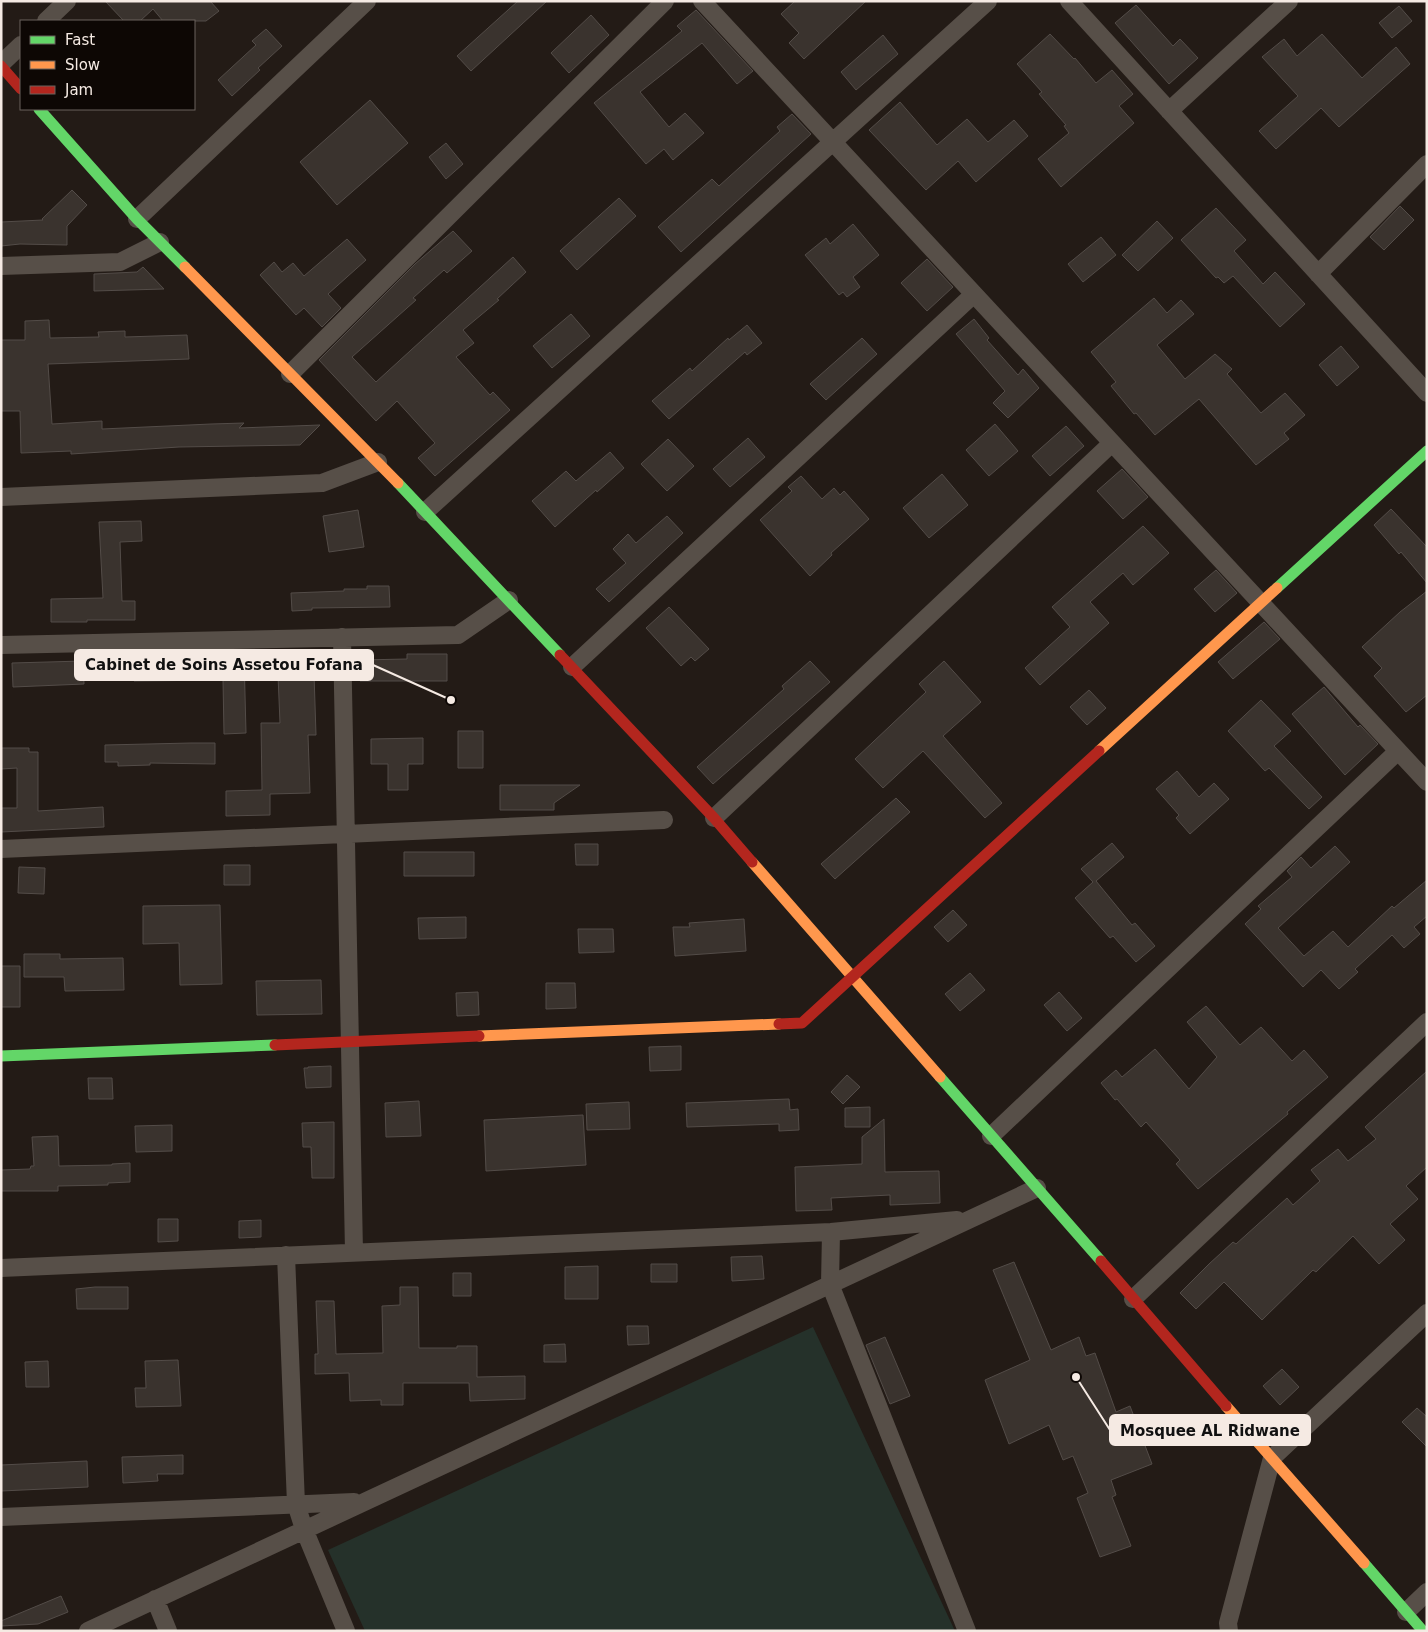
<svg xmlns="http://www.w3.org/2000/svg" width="1428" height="1632" font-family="'DejaVu Sans',sans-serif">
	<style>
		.green { fill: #25312a }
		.building { fill: #3a332e; stroke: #534c48 }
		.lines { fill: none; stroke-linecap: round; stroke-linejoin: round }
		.street { stroke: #574f48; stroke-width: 18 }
		.fast { stroke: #63d668; stroke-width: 11 }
		.slow { stroke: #ff974d; stroke-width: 11 }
		.jam { stroke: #b3261e; stroke-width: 11 }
		.leader { fill: none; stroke: #f5eae3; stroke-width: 2 }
		.callout-dot { fill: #f5eae3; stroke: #0d0704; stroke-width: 2 }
		.callout { fill: #f5eae3; stroke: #f5eae3; stroke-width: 2 }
		.callout-label { font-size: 15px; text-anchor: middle; font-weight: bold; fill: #111 }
	</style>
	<rect width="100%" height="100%" fill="#231b16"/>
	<path class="green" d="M 813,1327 L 955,1631 L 365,1631 L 328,1550 Z"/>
	<path class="building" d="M 105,1 L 210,1 L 219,11 L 206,21 L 163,21 L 153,9 L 140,21 L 124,21 Z
		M 518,1 L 547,1 L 471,71 L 457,56 Z
		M 795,1 L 866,1 L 804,59 L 789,43 L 799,33 L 781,14 Z
		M 1136,5 L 1173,46 L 1180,39 L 1198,58 L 1169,84 L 1115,23 Z
		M 1399,6 L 1412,21 L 1392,38 L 1379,23 Z
		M 696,10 L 753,71 L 737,84 L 702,43 L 640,92 L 669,127 L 685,113 L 704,133 L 673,160 L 664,149 L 646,164 L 594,103 L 682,31 L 677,26 Z
		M 591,15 L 609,35 L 569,73 L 551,53 Z
		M 266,29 L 282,46 L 258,68 L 260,70 L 232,96 L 218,80 L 256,45 L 252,41 Z
		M 1050,34 L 1074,59 L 1075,58 L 1096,83 L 1112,70 L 1133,94 L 1119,106 L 1134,123 L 1061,187 L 1038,159 L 1069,133 L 1064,126 L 1066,125 L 1039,94 L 1042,92 L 1017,64 Z
		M 1322,34 L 1362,78 L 1396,47 L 1410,64 L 1339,127 L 1321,108 L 1276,149 L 1259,131 L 1298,96 L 1262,57 L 1284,39 L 1297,56 Z
		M 883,35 L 898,54 L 856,90 L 841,72 Z
		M 370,100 L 408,143 L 337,205 L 300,162 Z
		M 900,102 L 937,145 L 967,119 L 988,142 L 1014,120 L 1028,136 L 976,182 L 958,161 L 926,190 L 869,130 Z
		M 792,114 L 811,134 L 681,252 L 658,227 L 712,179 L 719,186 L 780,131 L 777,127 Z
		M 446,143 L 463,164 L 446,179 L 429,157 Z
		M 72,190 L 87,205 L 67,226 L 67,245 L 20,244 L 1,246 L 1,222 L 43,220 L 42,219 Z
		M 619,198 L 636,216 L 577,270 L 560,251 Z
		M 1400,206 L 1414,220 L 1384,250 L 1370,237 Z
		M 1216,208 L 1246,240 L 1234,251 L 1263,284 L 1275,272 L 1305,304 L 1280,327 L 1233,276 L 1224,283 L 1218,277 L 1216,278 L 1181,240 Z
		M 1157,221 L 1173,238 L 1138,271 L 1122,255 Z
		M 853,224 L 879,255 L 853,277 L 860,287 L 847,297 L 843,292 L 839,295 L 805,255 L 826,238 L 830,244 Z
		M 453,231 L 472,251 L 447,273 L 444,270 L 413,298 L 416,300 L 352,357 L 376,382 L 513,257 L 526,272 L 497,299 L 499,300 L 463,330 L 474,343 L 456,357 L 490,395 L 493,392 L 510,410 L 435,476 L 418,458 L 435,443 L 397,401 L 376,421 L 319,360 L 415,264 Z
		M 1101,237 L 1116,255 L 1083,282 L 1068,264 Z
		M 347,239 L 366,260 L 328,294 L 341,308 L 322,327 L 304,308 L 296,315 L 260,275 L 274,262 L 282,272 L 293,263 L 304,276 Z
		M 927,259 L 953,287 L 927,311 L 901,283 Z
		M 143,267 L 164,289 L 94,291 L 94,274 L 137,272 Z
		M 1154,298 L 1167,313 L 1181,300 L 1194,314 L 1157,345 L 1185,379 L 1215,354 L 1232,369 L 1227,374 L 1261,413 L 1285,393 L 1305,415 L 1284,433 L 1289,439 L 1256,465 L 1199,399 L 1155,435 L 1136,413 L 1134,414 L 1111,386 L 1116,382 L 1091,352 Z
		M 571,314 L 590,336 L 552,368 L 533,346 Z
		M 974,319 L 989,338 L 987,340 L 1018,375 L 1023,369 L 1039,388 L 1008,418 L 993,403 L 1005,391 L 956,334 Z
		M 49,320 L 50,338 L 99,337 L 98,332 L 125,331 L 125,337 L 187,335 L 189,359 L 48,364 L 52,424 L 102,421 L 102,429 L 211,424 L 244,423 L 239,428 L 320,425 L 300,445 L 179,447 L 71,454 L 71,451 L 21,453 L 20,411 L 1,411 L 1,340 L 25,340 L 25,321 Z
		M 747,325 L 762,343 L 747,355 L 745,352 L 669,419 L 652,401 L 690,368 L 692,371 L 728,338 L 729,340 Z
		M 862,338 L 877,354 L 826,400 L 810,384 Z
		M 1341,346 L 1359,367 L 1337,386 L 1319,365 Z
		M 995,424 L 1018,451 L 989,476 L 966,450 Z
		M 1066,426 L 1084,446 L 1050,476 L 1032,456 Z
		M 748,438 L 765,457 L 730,487 L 713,469 Z
		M 668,439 L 694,466 L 667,491 L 641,464 Z
		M 610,452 L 624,468 L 597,492 L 596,490 L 555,527 L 532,501 L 566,471 L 576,481 Z
		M 1122,469 L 1148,497 L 1123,519 L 1097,491 Z
		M 942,474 L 968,505 L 929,538 L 903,508 Z
		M 801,476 L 822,499 L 834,488 L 840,495 L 844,491 L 869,519 L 831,553 L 832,555 L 810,576 L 760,520 L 792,491 L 788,487 Z
		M 1391,509 L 1427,547 L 1427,583 L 1401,552 L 1399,554 L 1374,525 Z
		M 358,510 L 364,547 L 329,552 L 323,516 Z
		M 667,516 L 683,533 L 609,602 L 596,589 L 626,563 L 613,549 L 628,534 L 636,543 Z
		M 141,521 L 142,541 L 120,542 L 122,601 L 135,601 L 135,620 L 87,620 L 87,622 L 51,622 L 51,599 L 103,598 L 99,522 Z
		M 1143,526 L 1169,553 L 1133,585 L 1123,573 L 1090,602 L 1109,623 L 1040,685 L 1025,668 L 1070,627 L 1052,607 Z
		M 1216,570 L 1237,593 L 1215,612 L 1194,589 Z
		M 367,586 L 389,586 L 390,607 L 312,608 L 312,610 L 292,611 L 291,593 L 344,591 L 344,589 L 367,589 Z
		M 1427,591 L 1427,695 L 1406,712 L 1374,676 L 1382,668 L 1362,647 L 1400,612 Z
		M 669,607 L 709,649 L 695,661 L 691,657 L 681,666 L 646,628 Z
		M 1264,622 L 1280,639 L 1233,679 L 1218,662 Z
		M 407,654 L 447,654 L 447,681 L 360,681 L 360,660 L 407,659 Z
		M 244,656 L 246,733 L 224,734 L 223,680 L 134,681 L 134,658 Z
		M 83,661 L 84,684 L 13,687 L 12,663 Z
		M 810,661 L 830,682 L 713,784 L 697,767 L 784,689 L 782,686 Z
		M 944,661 L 981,702 L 943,736 L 1002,803 L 985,818 L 923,751 L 883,788 L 855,759 L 926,692 L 919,684 Z
		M 314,674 L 316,735 L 308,735 L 310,793 L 270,794 L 270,815 L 226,816 L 226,791 L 262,790 L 261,723 L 280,723 L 278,675 Z
		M 1324,687 L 1358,727 L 1360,725 L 1378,744 L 1345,775 L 1292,714 Z
		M 1089,690 L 1106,708 L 1087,725 L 1070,707 Z
		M 1261,700 L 1291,731 L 1274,746 L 1322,797 L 1309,809 L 1269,768 L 1265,771 L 1228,731 Z
		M 458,731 L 483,731 L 483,768 L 458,768 Z
		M 423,738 L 423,764 L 408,764 L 408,790 L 388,790 L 388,764 L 371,764 L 371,739 Z
		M 191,743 L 215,743 L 215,764 L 150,763 L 150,765 L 118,766 L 118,762 L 105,762 L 105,745 Z
		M 1,748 L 29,748 L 29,752 L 38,752 L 38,811 L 103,807 L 104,827 L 1,832 L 1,808 L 17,808 L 17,768 L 1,769 Z
		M 1177,771 L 1199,797 L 1214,783 L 1229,799 L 1190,834 L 1176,818 L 1179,815 L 1156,789 Z
		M 500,785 L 580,785 L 554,803 L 554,810 L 500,810 Z
		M 896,798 L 910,812 L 835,879 L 821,864 Z
		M 1112,843 L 1124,857 L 1096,881 L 1132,925 L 1135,923 L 1155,946 L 1136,962 L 1113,936 L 1110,938 L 1075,898 L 1093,882 L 1081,869 Z
		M 575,844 L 598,844 L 598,865 L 576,865 Z
		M 1335,846 L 1350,862 L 1278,928 L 1304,956 L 1333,931 L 1348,947 L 1392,906 L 1394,908 L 1427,880 L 1427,916 L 1414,927 L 1420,934 L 1404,948 L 1392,935 L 1355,969 L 1358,972 L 1339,989 L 1321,970 L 1303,987 L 1245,924 L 1261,909 L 1258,906 L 1292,877 L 1287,871 L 1301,857 L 1311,868 Z
		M 404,852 L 474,852 L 474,876 L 404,876 Z
		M 224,865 L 250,865 L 250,885 L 224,885 Z
		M 19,867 L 45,868 L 44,894 L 18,893 Z
		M 220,905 L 222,984 L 180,985 L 179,943 L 143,944 L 143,906 Z
		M 953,910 L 967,925 L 948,942 L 934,927 Z
		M 466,917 L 466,938 L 419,939 L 418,918 Z
		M 744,919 L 746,951 L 675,956 L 673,927 L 690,927 L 689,923 Z
		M 578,929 L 613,929 L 614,952 L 579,953 Z
		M 24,954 L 60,954 L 60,959 L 123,958 L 124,990 L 65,991 L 64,977 L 24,977 Z
		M 1,966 L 20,966 L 20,1007 L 1,1007 Z
		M 970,973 L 985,990 L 960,1011 L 945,994 Z
		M 321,980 L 322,1014 L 257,1015 L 256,981 Z
		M 546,983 L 575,983 L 576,1008 L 546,1009 Z
		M 478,992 L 479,1015 L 457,1016 L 456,993 Z
		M 1059,992 L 1082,1018 L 1067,1031 L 1044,1005 Z
		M 1206,1006 L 1240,1045 L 1261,1027 L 1292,1061 L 1304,1050 L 1328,1077 L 1287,1112 L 1288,1114 L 1198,1189 L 1176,1164 L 1180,1160 L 1146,1122 L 1141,1127 L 1117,1099 L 1115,1100 L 1101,1083 L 1116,1070 L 1122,1077 L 1155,1049 L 1189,1089 L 1217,1057 L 1187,1022 Z
		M 681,1046 L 681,1070 L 650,1071 L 649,1047 Z
		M 331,1066 L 331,1087 L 306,1088 L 304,1068 L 308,1068 L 308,1067 Z
		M 1427,1071 L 1427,1167 L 1406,1186 L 1418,1199 L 1390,1224 L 1405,1240 L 1379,1264 L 1353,1236 L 1316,1272 L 1313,1270 L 1262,1320 L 1224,1282 L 1196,1309 L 1180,1293 L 1209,1264 L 1233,1242 L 1236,1244 L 1287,1198 L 1293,1205 L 1320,1181 L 1311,1170 L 1338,1149 L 1348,1161 L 1376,1139 L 1365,1127 Z
		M 847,1075 L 860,1087 L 843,1104 L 831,1092 Z
		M 88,1078 L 112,1078 L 113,1099 L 89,1099 Z
		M 789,1099 L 790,1110 L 798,1109 L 799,1130 L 779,1131 L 779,1124 L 687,1127 L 686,1103 Z
		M 419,1101 L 421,1136 L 386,1137 L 385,1103 Z
		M 629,1102 L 630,1129 L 587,1130 L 586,1104 Z
		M 870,1107 L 870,1127 L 845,1127 L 845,1108 Z
		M 583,1115 L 586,1165 L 486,1171 L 484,1120 Z
		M 884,1119 L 885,1172 L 939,1171 L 940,1203 L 890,1205 L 890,1195 L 831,1198 L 832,1210 L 796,1211 L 795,1167 L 862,1164 L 862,1137 Z
		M 334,1122 L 334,1178 L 312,1178 L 311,1147 L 303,1147 L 302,1123 Z
		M 172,1125 L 172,1151 L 136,1152 L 135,1126 Z
		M 58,1136 L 59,1166 L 112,1165 L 112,1164 L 130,1163 L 130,1182 L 108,1183 L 108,1185 L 58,1186 L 58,1191 L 1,1191 L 1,1170 L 30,1169 L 31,1166 L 34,1166 L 32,1137 Z
		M 158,1219 L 178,1219 L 178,1241 L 158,1242 Z
		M 261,1220 L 261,1237 L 239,1238 L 239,1221 Z
		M 762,1256 L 764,1279 L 732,1281 L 731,1257 Z
		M 1014,1262 L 1051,1350 L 1079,1337 L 1086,1356 L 1095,1353 L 1116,1412 L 1130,1406 L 1152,1464 L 1111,1480 L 1116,1495 L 1112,1497 L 1131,1546 L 1100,1557 L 1077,1498 L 1088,1493 L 1073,1456 L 1063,1460 L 1049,1425 L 1009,1444 L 985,1380 L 1030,1360 L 993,1270 Z
		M 651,1264 L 677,1264 L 677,1282 L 651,1282 Z
		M 598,1266 L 598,1299 L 565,1299 L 565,1267 Z
		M 453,1273 L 471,1273 L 471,1296 L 453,1296 Z
		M 95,1287 L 128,1287 L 128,1309 L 77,1309 L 76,1289 Z
		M 400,1287 L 418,1287 L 419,1348 L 457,1348 L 457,1346 L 477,1346 L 477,1377 L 525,1376 L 525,1399 L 470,1401 L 469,1383 L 403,1383 L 403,1405 L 381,1405 L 381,1400 L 350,1401 L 349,1373 L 315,1374 L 315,1354 L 318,1354 L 316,1301 L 334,1301 L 336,1354 L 383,1353 L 382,1306 L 400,1305 Z
		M 627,1326 L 648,1326 L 649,1344 L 628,1345 Z
		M 885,1337 L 910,1396 L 890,1404 L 866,1345 Z
		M 565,1344 L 566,1362 L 544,1362 L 544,1345 Z
		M 178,1360 L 181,1406 L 136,1407 L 135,1388 L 146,1388 L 145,1361 Z
		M 48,1361 L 49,1387 L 26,1387 L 25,1362 Z
		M 1282,1369 L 1299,1387 L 1280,1405 L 1263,1386 Z
		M 1417,1408 L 1427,1417 L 1427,1447 L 1402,1422 Z
		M 183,1455 L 183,1474 L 157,1474 L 158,1481 L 123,1483 L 122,1457 Z
		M 87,1461 L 88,1487 L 1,1491 L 1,1465 Z
		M 61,1596 L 68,1612 L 38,1624 L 1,1626 L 1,1621 Z"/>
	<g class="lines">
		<path class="street" d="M 702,1 L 1427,782
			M 1069,1 L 1427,393
			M 46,21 L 67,1
			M 1,64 L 21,45
			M 1169,111 L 1289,1
			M 137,219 L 367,1
			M 1,266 L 120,262 L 160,242
			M 1318,274 L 1427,164
			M 290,374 L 665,1
			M 1,497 L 322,483 L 378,462
			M 425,512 L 988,1
			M 342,637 L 354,1252
			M 1,645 L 458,635 L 509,600
			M 572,667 L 974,294
			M 714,818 L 1112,443
			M 1,849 L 664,820
			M 991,1136 L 1398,751
			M 831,1232 L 830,1284 L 967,1631
			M 286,1255 L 296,1504 L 304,1529 L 346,1631
			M 1,1268 L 831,1232 L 957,1220
			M 1133,1299 L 1427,1022
			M 1,1517 L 354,1502
			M 155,1599 L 168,1631
			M 1406,1612 L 1427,1592
			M 88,1631 L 1037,1188
			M 1229,1631 L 1228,1623 L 1272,1458 L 1427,1313"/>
		<path class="fast" d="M 39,109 L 137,219 L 185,267
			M 398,483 L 560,655
			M 1277,588 L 1427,451
			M 1,1056 L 275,1045
			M 940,1077 L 1101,1261
			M 1364,1563 L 1423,1631"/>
		<path class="slow" d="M 185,267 L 398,483
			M 1099,751 L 1277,588
			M 752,862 L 940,1077
			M 479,1036 L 779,1024
			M 1226,1406 L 1364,1563"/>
		<path class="jam" d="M 1,66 L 21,89
			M 560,655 L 714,818 L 752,862
			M 779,1024 L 802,1023 L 1099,751
			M 275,1045 L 479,1036
			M 1101,1261 L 1226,1406"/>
	</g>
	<path class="leader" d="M451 700L373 665M1076 1377L1110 1430"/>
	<g class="callout-dot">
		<circle cx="451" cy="700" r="5"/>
		<circle cx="1076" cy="1377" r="5"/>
	</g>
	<g class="callout">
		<rect x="75" y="650" width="298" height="30" rx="5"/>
		<rect x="1110" y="1415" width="200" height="30" rx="5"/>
	</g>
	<g class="callout-label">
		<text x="224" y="670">Cabinet de Soins Assetou Fofana</text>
		<text x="1210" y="1436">Mosquee AL Ridwane</text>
	</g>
	<rect width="1428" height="1632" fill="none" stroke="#f5eae3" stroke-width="5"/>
	<rect x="20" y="20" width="175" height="90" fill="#0d0704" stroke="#6a625d"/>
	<rect x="30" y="36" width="25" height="8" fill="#63d668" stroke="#6a625d"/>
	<text x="65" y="45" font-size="15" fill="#f5eae3">Fast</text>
	<rect x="30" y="61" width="25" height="8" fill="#ff974d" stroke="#6a625d"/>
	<text x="65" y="70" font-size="15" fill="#f5eae3">Slow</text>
	<rect x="30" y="86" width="25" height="8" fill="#b3261e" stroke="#6a625d"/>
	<text x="65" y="95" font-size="15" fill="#f5eae3">Jam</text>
</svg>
